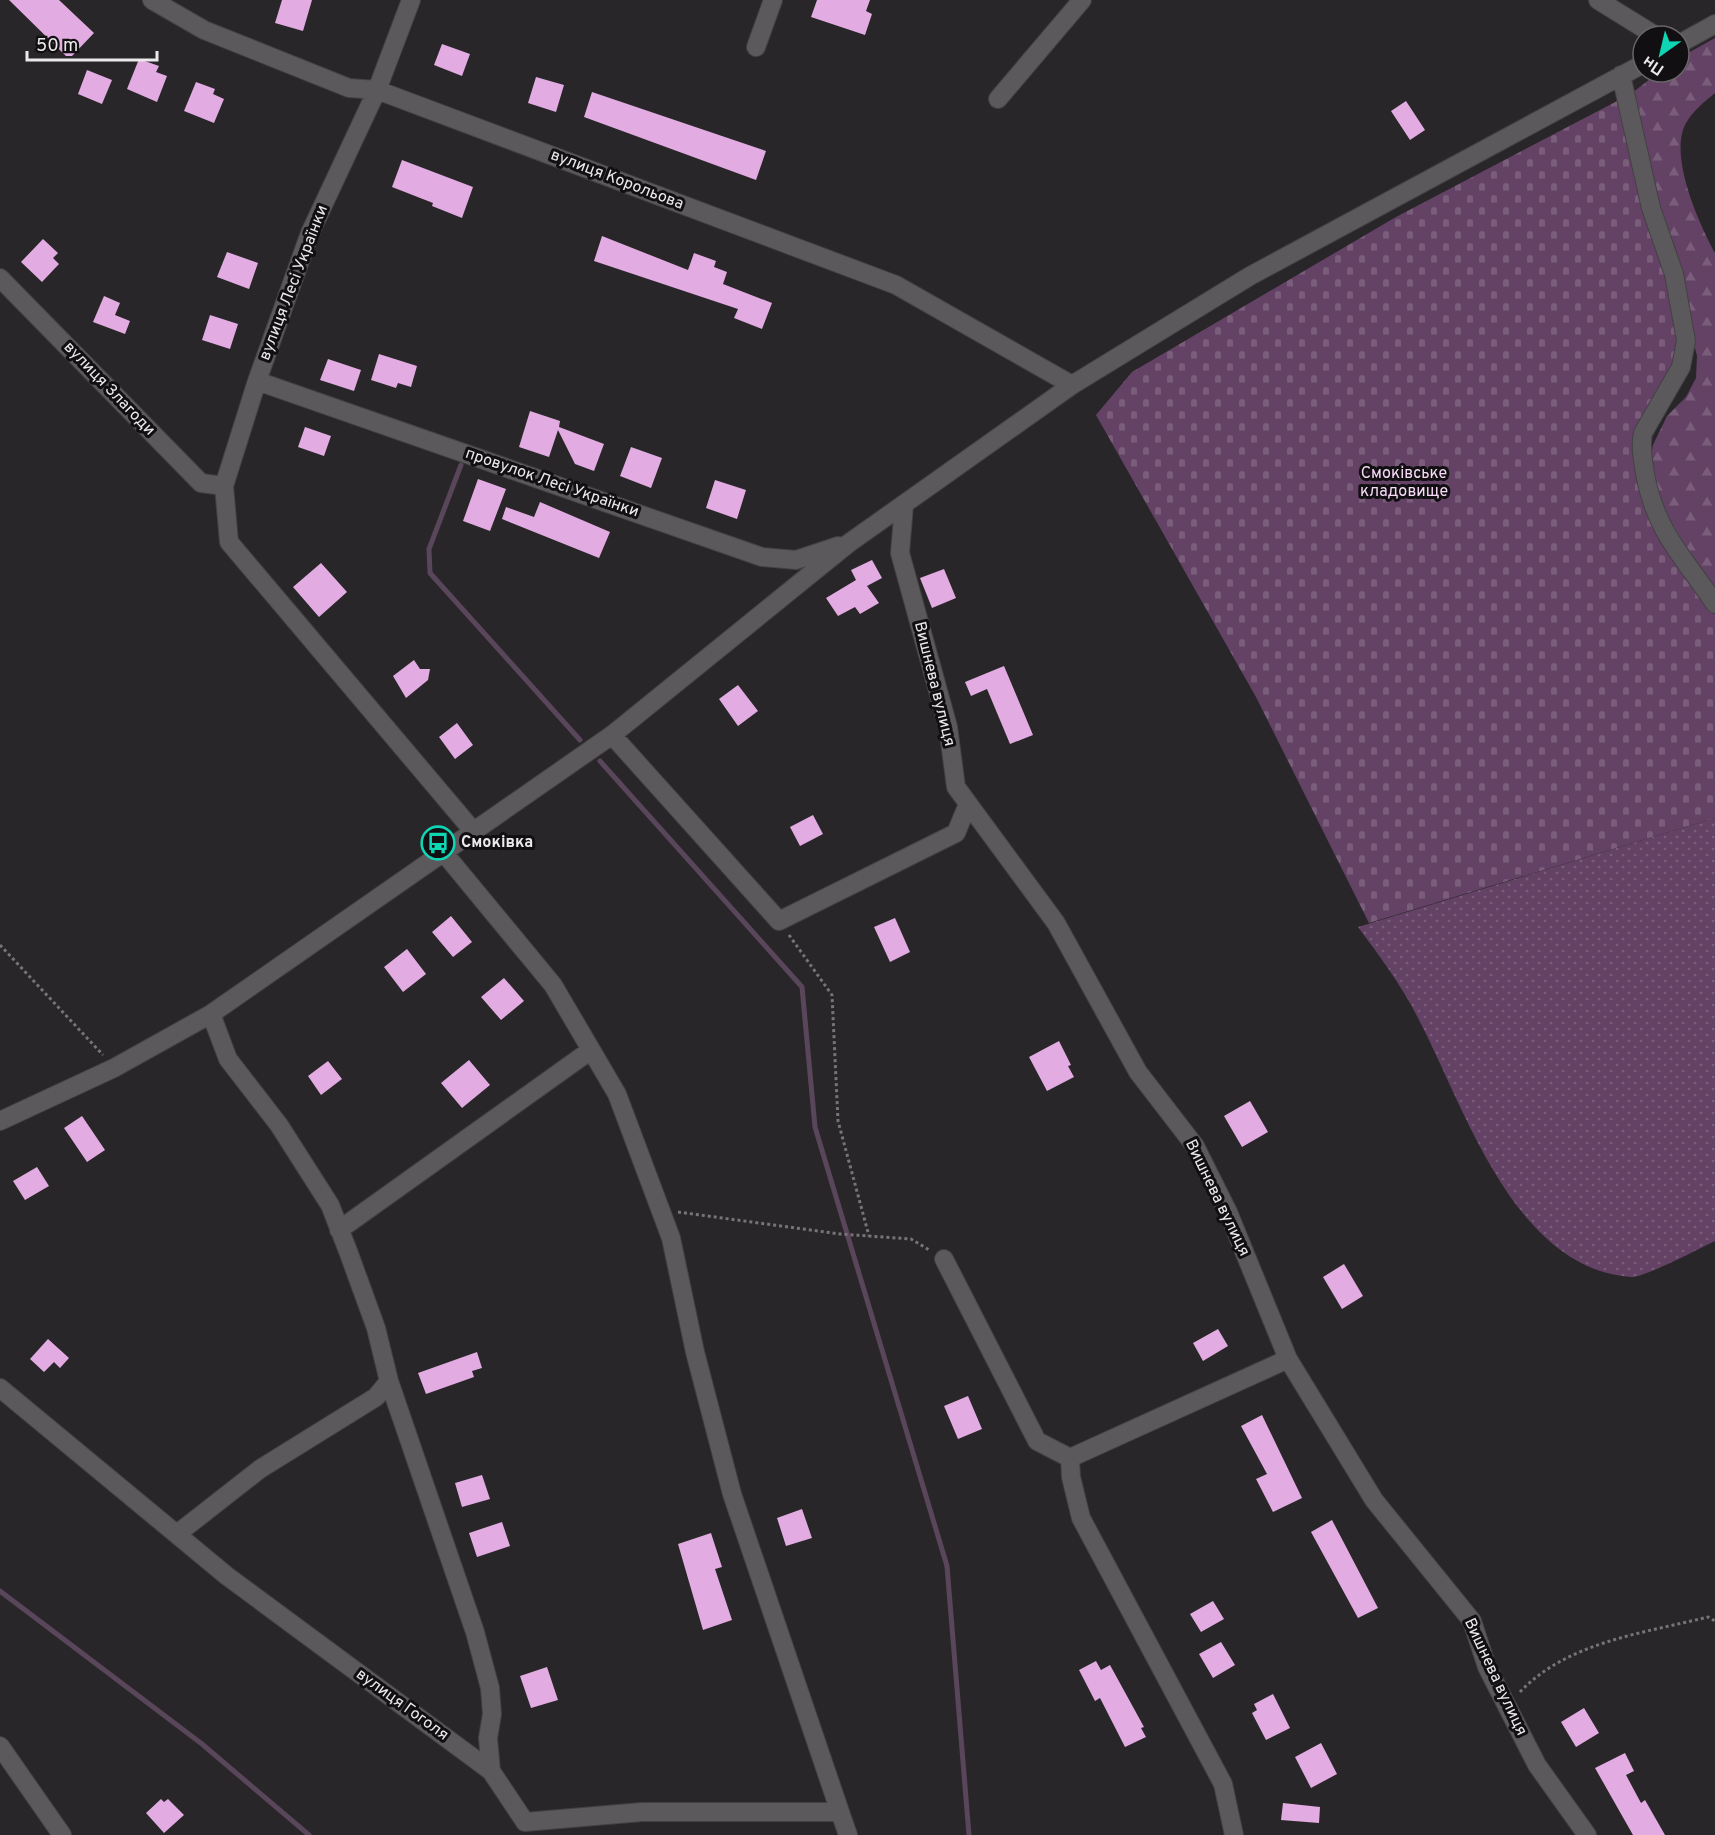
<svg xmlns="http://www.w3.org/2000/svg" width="1715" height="1835" font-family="Overpass,sans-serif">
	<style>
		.grass { fill: url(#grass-dots) }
		.forest { fill: url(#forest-firs) }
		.cemetery { fill: url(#cemetery-stones) }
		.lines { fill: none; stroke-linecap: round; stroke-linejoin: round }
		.stream { stroke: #59465a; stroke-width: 5 }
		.building { fill: #e2ace2 }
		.minor-casing { stroke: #444144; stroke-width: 20 }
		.path { stroke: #777477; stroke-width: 3; stroke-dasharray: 3 3; stroke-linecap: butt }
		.minor { stroke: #5b595b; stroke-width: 18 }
		.labels { text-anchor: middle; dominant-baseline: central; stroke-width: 6; stroke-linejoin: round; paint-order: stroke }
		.street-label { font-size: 16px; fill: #ece9ec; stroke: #110f11 }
		.park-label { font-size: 16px; fill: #f6d9f6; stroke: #110f11 }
		.poi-label { font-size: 16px; font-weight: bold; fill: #ece9ec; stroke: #110f11; text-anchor: start }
	</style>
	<defs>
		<pattern id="grass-dots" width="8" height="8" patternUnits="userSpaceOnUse" patternTransform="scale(1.5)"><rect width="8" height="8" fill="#644265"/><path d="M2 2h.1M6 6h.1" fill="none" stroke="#7a5d7b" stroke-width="1.8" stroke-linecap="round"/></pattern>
		<pattern id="forest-firs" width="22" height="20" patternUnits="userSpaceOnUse" patternTransform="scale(1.5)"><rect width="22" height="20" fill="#644265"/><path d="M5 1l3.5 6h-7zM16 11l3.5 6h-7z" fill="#7a5d7b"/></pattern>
		<pattern id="cemetery-stones" width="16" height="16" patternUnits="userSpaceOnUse" patternTransform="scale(1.5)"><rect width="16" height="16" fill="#644265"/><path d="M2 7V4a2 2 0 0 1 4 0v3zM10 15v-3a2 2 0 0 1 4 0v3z" fill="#7a5d7b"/></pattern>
	</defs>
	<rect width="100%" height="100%" fill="#292629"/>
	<path class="grass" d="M 1715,818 L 1715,1241 C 1700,1248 1644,1278 1631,1277 C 1513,1269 1464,1105 1418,1018 C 1402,986 1379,955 1358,927 Z"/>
	<path class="forest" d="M 1715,38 L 1715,93 C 1705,101 1692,112 1686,123 C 1668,155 1699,224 1715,253 L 1715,597 L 1671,530 L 1648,468 L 1653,445 L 1667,416 L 1686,397 L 1696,378 L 1697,356 L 1632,93 L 1659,72 L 1679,72 L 1679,58 Z"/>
	<path class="cemetery" d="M 1621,99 L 1684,354 L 1634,438 L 1653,528 L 1715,612 L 1715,818 L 1369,923 L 1256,697 L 1096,415 L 1132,372 L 1396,217 Z"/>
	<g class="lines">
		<path class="stream" d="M 461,465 L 429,549 L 430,573 L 580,740
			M 600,761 L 802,987 L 815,1127 L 947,1566 L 969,1835
			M 0,1591 L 202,1744 L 309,1835"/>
	</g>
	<path class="building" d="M 9,0 L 59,0 L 94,33 L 72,56 L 66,56 Z
		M 282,0 L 312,0 L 303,31 L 275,23 Z
		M 817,0 L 870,0 L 866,11 L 872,14 L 865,35 L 811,17 Z
		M 442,44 L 470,54 L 462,76 L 434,65 Z
		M 139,59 L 159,66 L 156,72 L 167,76 L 157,102 L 127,89 Z
		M 87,70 L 112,80 L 102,104 L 78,94 Z
		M 536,77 L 564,85 L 556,112 L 528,103 Z
		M 196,82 L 215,89 L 213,94 L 224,99 L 214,123 L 184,111 Z
		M 592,92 L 766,151 L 756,180 L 584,117 Z
		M 1406,101 L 1425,130 L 1410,140 L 1391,111 Z
		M 402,160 L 473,187 L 462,218 L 432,206 L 433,203 L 392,187 Z
		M 602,236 L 688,270 L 694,253 L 716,261 L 714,267 L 727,272 L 723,284 L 772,303 L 762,329 L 734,318 L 738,309 L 594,261 Z
		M 43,239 L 58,253 L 53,258 L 59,264 L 42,282 L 21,262 Z
		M 227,252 L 258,263 L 249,289 L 217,277 Z
		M 104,296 L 120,303 L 115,315 L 130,321 L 125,334 L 93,322 Z
		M 210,315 L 238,324 L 230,349 L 202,340 Z
		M 379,354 L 417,366 L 411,387 L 398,383 L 396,388 L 371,380 Z
		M 328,359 L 361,370 L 354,391 L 320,380 Z
		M 530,411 L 560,421 L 559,427 L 604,444 L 594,471 L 575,464 L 558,430 L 549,457 L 519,447 Z
		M 305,427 L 331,436 L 324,456 L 298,447 Z
		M 631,447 L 662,458 L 651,488 L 620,476 Z
		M 478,479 L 506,489 L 490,531 L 463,521 Z
		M 715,480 L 746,490 L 737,519 L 706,508 Z
		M 540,502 L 610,532 L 599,558 L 502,519 L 506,507 L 534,517 Z
		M 872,560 L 882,578 L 867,586 L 879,603 L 860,614 L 855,607 L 838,616 L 826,598 L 856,580 L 851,570 Z
		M 321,563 L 347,592 L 319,617 L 293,587 Z
		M 944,569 L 956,598 L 932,608 L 920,578 Z
		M 414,660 L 420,669 L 430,669 L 428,680 L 406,698 L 393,676 Z
		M 1004,666 L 1033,735 L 1010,744 L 987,689 L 971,696 L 965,682 Z
		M 738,685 L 758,711 L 738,726 L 719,699 Z
		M 457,723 L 473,745 L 455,759 L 439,737 Z
		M 813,815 L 823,834 L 800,846 L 790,827 Z
		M 451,916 L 472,942 L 453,957 L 432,932 Z
		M 895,918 L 910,952 L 890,962 L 874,927 Z
		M 407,949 L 426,974 L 403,992 L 384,967 Z
		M 504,978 L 524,1001 L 501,1020 L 481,997 Z
		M 1059,1041 L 1071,1065 L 1068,1066 L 1074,1077 L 1047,1091 L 1029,1057 Z
		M 469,1060 L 490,1085 L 462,1108 L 441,1083 Z
		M 328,1061 L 342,1079 L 321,1095 L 308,1076 Z
		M 1250,1101 L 1268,1132 L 1242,1147 L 1224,1116 Z
		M 82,1116 L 105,1150 L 87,1162 L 64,1128 Z
		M 37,1167 L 49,1186 L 25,1200 L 13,1181 Z
		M 1344,1264 L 1363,1296 L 1342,1309 L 1323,1277 Z
		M 1218,1329 L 1228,1346 L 1203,1361 L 1193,1343 Z
		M 48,1339 L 69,1358 L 60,1368 L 54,1362 L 44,1372 L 30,1359 Z
		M 477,1352 L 482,1368 L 472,1371 L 474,1377 L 426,1394 L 418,1373 Z
		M 968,1396 L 982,1429 L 958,1439 L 944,1406 Z
		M 1262,1415 L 1302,1498 L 1273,1512 L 1256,1479 L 1267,1474 L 1241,1426 Z
		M 482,1475 L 490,1499 L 462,1507 L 455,1483 Z
		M 802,1509 L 812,1538 L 786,1546 L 777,1518 Z
		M 1332,1520 L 1378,1608 L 1358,1618 L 1311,1532 Z
		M 502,1522 L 510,1546 L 477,1557 L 469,1533 Z
		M 711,1533 L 722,1567 L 715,1569 L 732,1620 L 703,1630 L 678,1544 Z
		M 1213,1601 L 1224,1619 L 1201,1632 L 1190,1614 Z
		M 1221,1642 L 1235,1665 L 1213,1678 L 1199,1654 Z
		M 1096,1661 L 1101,1670 L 1110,1665 L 1144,1727 L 1141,1728 L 1146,1737 L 1125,1747 L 1100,1698 L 1095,1701 L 1079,1670 Z
		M 547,1667 L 558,1700 L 531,1708 L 520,1676 Z
		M 1273,1694 L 1290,1728 L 1266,1740 L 1252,1713 L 1257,1710 L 1254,1704 Z
		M 1584,1708 L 1599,1733 L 1576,1747 L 1561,1722 Z
		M 1321,1743 L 1337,1774 L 1311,1788 L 1295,1757 Z
		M 1625,1753 L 1634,1771 L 1626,1775 L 1641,1803 L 1645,1800 L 1665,1835 L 1633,1835 L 1595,1768 Z
		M 161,1799 L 164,1802 L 168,1799 L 184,1815 L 164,1833 L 146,1813 Z
		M 1283,1803 L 1320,1807 L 1319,1823 L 1281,1820 Z"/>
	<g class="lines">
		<g class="minor-casing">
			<path id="minor" d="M 152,0 L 204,30 L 349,88 L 377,90 L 896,285 L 1072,385
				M 411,0 L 377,90 L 310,233 L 257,381 L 224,486 L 229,542 L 474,832
				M 1598,0 L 1656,36
				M 1679,44 L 1715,24
				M 756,47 L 773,0
				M 1621,75 L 1651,208 L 1674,274 L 1686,341 L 1681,367 L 1643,433 C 1640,447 1643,460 1645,474 C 1656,533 1684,557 1715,604
				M 998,99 L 1082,0
				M 0,278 L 201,483 L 224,486
				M 257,381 L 762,557 L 796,560 L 838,546
				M 904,505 L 900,553 L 948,727 L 956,787 L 1056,923 L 1138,1072 L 1195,1146 L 1228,1212 L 1288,1359 L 1374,1500 L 1472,1621 L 1487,1667 L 1537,1765 L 1587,1835
				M 612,735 L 779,921 L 956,833 L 968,804
				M 444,853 L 553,985 L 617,1094 L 671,1238 L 695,1352 L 732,1494 L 840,1812
				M 211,1014 L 228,1059 L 279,1125 L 330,1205 L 348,1251 L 376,1328 L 389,1381 L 475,1632 L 490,1688 L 492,1714 L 488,1738 L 491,1771
				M 0,1121 L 114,1068 L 211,1014 L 612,735 L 849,543 L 1072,385 L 1250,276 L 1643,64
				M 339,1230 L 591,1050
				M 944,1259 L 1037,1441 L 1070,1458 L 1071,1477 L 1081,1518 L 1223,1784 L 1234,1835
				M 0,1388 L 227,1576 L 491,1771 L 525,1822 L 642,1812 L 840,1812 L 848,1835
				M 1070,1458 L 1288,1359
				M 177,1534 L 260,1469 L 376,1397 L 389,1381
				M 0,1746 L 62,1835"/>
		</g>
		<path class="path" d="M 789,935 L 832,995 L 838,1121 L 869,1236
			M 0,945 L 103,1055
			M 678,1212 L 840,1234 L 911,1239 L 931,1251
			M 1520,1692 C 1567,1642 1644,1633 1708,1617 L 1715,1621"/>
		<use href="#minor" class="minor"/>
	</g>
	<defs>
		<g id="bus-ring" transform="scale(1.725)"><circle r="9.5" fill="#110f11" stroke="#0ed5b4" stroke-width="1.5"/><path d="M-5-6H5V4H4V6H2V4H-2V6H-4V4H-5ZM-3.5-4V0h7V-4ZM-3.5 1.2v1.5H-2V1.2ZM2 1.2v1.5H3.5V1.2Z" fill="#0ed5b4"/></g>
	</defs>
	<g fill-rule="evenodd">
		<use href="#bus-ring" x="438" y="843"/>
	</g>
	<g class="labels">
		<g class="street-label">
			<text transform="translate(617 180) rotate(21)">вулиця Корольова</text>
			<text transform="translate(294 283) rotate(-69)">вулиця Лесі Українки</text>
			<text transform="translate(109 389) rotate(46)">вулиця Злагоди</text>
			<text transform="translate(552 483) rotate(19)">провулок Лесі Українки</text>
			<text transform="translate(934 684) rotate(76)">Вишнева вулиця</text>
			<text transform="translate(1217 1198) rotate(64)">Вишнева вулиця</text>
			<text transform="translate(1495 1677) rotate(65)">Вишнева вулиця</text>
			<text transform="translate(402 1705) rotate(36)">вулиця Гоголя</text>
		</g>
		<g class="park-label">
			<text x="1404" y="474">Смоківське<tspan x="1404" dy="18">кладовище</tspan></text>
		</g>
		<g class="poi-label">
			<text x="461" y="843">Смоківка</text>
		</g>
	</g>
	<g transform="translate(1661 54) rotate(214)"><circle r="28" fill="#110f11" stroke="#696669" stroke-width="1.5"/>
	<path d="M0-4.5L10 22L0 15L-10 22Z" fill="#0ed5b4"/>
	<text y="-9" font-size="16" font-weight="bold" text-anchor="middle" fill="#ece9ec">Пн</text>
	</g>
	<path d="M27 51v9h130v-9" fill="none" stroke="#ece9ec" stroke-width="3"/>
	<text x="36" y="51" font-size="18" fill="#ece9ec" stroke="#110f11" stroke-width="4.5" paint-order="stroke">50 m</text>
</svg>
